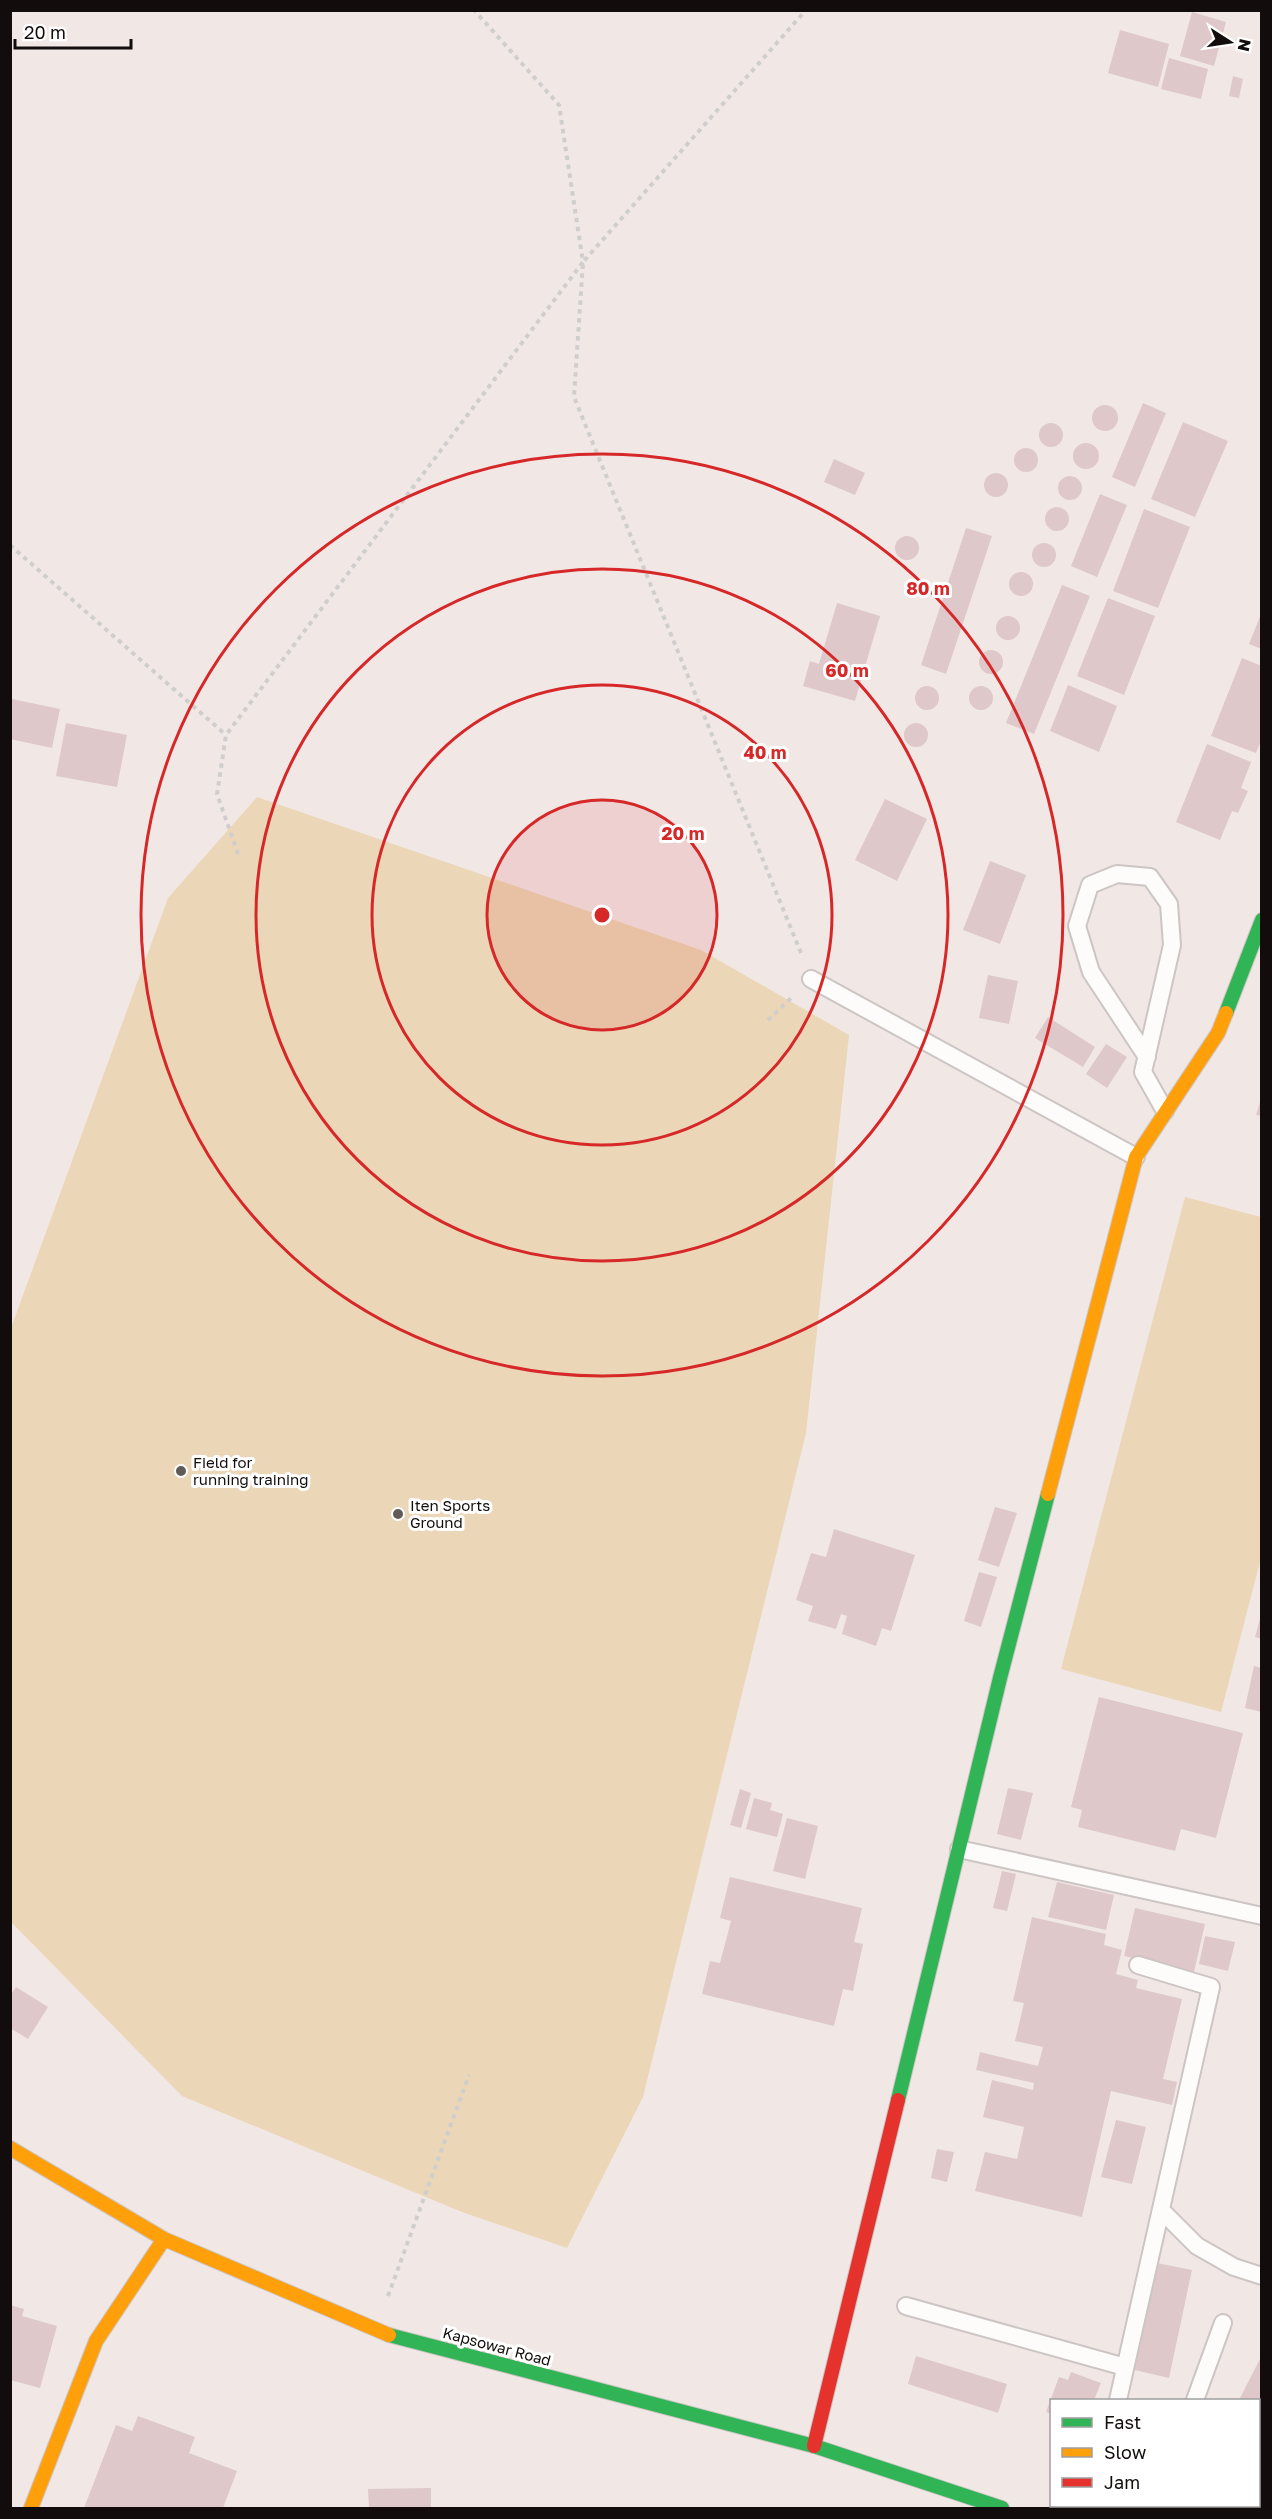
<svg xmlns="http://www.w3.org/2000/svg" width="1272" height="2519" font-family="'Golos Text',sans-serif">
	<style>
		.park { fill: #ebd6b7 }
		.building { fill: #dec8c9 }
		.lines { fill: none; stroke-linecap: round; stroke-linejoin: round }
		.lane-casing { stroke: #ccc5c3; stroke-width: 20 }
		.fast-casing { stroke: #ccc5c3; stroke-width: 16 }
		.slow-casing { stroke: #ccc5c3; stroke-width: 16 }
		.jam-casing { stroke: #ccc5c3; stroke-width: 16 }
		.path { stroke: #d0cecd; stroke-width: 4; stroke-dasharray: 4.5 4.5; stroke-linecap: butt }
		.lane { stroke: #fdfcfb; stroke-width: 16 }
		.fast { stroke: #30b455; stroke-width: 14 }
		.slow { stroke: #ff9f0a; stroke-width: 14 }
		.jam { stroke: #e5322d; stroke-width: 14 }
		.ring { fill: none; stroke: #d62828; stroke-width: 3 }
		.poi-dot { fill: #605a58; stroke: #fff; stroke-width: 2 }
		.labels { text-anchor: middle; dominant-baseline: central; stroke-width: 6; stroke-linejoin: round; paint-order: stroke }
		.poi-label { font-size: 15px; fill: #120d0c; stroke: #fff; text-anchor: start }
		.street-label { font-size: 15px; fill: #120d0c; stroke: #fff }
		.centre { fill: #d62828; stroke: #fff; stroke-width: 3 }
		.ring-label { font-size: 18px; text-anchor: middle; font-weight: bold; fill: #d62828; stroke: #fff; stroke-width: 6; stroke-linejoin: round; paint-order: stroke }
	</style>
	<rect width="100%" height="100%" fill="#f1e8e6"/>
	<path class="park" d="M 257,797 L 701,950 L 849,1035 L 806,1433 L 643,2097 L 567,2248 L 462,2212 L 182,2096 L 11,1922 L 11,1328 L 168,898 Z
		M 1185,1197 L 1261,1217 L 1261,1558 L 1221,1712 L 1061,1669 Z"/>
	<path class="building" d="M 1192,12 L 1226,22 L 1214,66 L 1180,56 Z
		M 1120,30 L 1169,44 L 1158,87 L 1108,73 Z
		M 1169,58 L 1208,69 L 1201,99 L 1161,89 Z
		M 1233,76 L 1243,79 L 1239,98 L 1229,96 Z
		M 1143,403 L 1166,413 L 1135,487 L 1112,477 Z
		M1092 418a13 13 0 1 1 26 0a13 13 0 1 1-26 0Z
		M 1183,422 L 1228,441 L 1195,517 L 1151,499 Z
		M1039 435a12 12 0 1 1 24 0a12 12 0 1 1-24 0Z
		M1073 456a13 13 0 1 1 26 0a13 13 0 1 1-26 0Z
		M1014 460a12 12 0 1 1 24 0a12 12 0 1 1-24 0Z
		M 834,459 L 865,473 L 855,495 L 824,482 Z
		M984 485a12 12 0 1 1 24 0a12 12 0 1 1-24 0Z
		M1058 488a12 12 0 1 1 24 0a12 12 0 1 1-24 0Z
		M 1100,494 L 1127,505 L 1097,577 L 1071,566 Z
		M1045 519a12 12 0 1 1 24 0a12 12 0 1 1-24 0Z
		M 1144,509 L 1190,527 L 1158,608 L 1113,591 Z
		M 966,528 L 992,536 L 946,674 L 921,665 Z
		M895 548a12 12 0 1 1 24 0a12 12 0 1 1-24 0Z
		M1032 555a12 12 0 1 1 24 0a12 12 0 1 1-24 0Z
		M1009 584a12 12 0 1 1 24 0a12 12 0 1 1-24 0Z
		M 1062,585 L 1090,596 L 1034,734 L 1006,723 Z
		M 1108,598 L 1155,616 L 1124,695 L 1077,676 Z
		M 837,603 L 880,616 L 855,701 L 803,686 L 810,661 L 819,664 Z
		M 1261,614 L 1262,614 L 1262,649 L 1249,644 Z
		M996 628a12 12 0 1 1 24 0a12 12 0 1 1-24 0Z
		M979 662a12 12 0 1 1 24 0a12 12 0 1 1-24 0Z
		M 1242,658 L 1262,666 L 1262,738 L 1256,753 L 1211,736 Z
		M 1068,685 L 1117,706 L 1099,752 L 1050,731 Z
		M969 698a12 12 0 1 1 24 0a12 12 0 1 1-24 0Z
		M915 698a12 12 0 1 1 24 0a12 12 0 1 1-24 0Z
		M 12,699 L 60,709 L 52,748 L 10,739 Z
		M904 735a12 12 0 1 1 24 0a12 12 0 1 1-24 0Z
		M 66,723 L 127,735 L 117,787 L 56,776 Z
		M 1207,744 L 1251,762 L 1241,788 L 1248,791 L 1238,813 L 1232,811 L 1220,840 L 1176,822 Z
		M 885,799 L 927,819 L 897,881 L 855,860 Z
		M 990,861 L 1026,875 L 1000,944 L 963,930 Z
		M 988,975 L 1018,981 L 1009,1024 L 979,1018 Z
		M 1048,1017 L 1095,1047 L 1083,1067 L 1035,1038 Z
		M 1106,1044 L 1127,1057 L 1107,1088 L 1086,1074 Z
		M 1261,1099 L 1262,1099 L 1262,1116 L 1256,1115 Z
		M 995,1507 L 1017,1513 L 999,1567 L 978,1560 Z
		M 834,1529 L 915,1555 L 891,1631 L 882,1628 L 876,1646 L 842,1634 L 847,1616 L 841,1614 L 836,1629 L 808,1621 L 813,1606 L 796,1600 L 811,1553 L 826,1557 Z
		M 979,1572 L 997,1577 L 981,1627 L 964,1621 Z
		M 1261,1615 L 1262,1616 L 1262,1639 L 1255,1637 Z
		M 1254,1666 L 1262,1668 L 1262,1712 L 1245,1708 Z
		M 1099,1697 L 1243,1733 L 1216,1838 L 1181,1829 L 1175,1851 L 1078,1827 L 1082,1810 L 1071,1807 Z
		M 1008,1788 L 1033,1793 L 1021,1840 L 997,1834 Z
		M 740,1789 L 751,1793 L 741,1828 L 730,1825 Z
		M 754,1798 L 772,1803 L 770,1810 L 783,1814 L 777,1837 L 746,1829 Z
		M 787,1818 L 818,1826 L 805,1879 L 773,1871 Z
		M 1002,1871 L 1016,1874 L 1007,1911 L 993,1908 Z
		M 730,1877 L 862,1908 L 854,1942 L 863,1944 L 853,1991 L 843,1989 L 834,2026 L 702,1994 L 710,1961 L 720,1963 L 731,1921 L 720,1918 Z
		M 1057,1882 L 1114,1895 L 1106,1930 L 1048,1917 Z
		M 1135,1908 L 1205,1924 L 1194,1972 L 1124,1956 Z
		M 1032,1917 L 1106,1934 L 1104,1945 L 1122,1950 L 1116,1974 L 1138,1980 L 1136,1988 L 1182,1999 L 1163,2079 L 1177,2082 L 1172,2105 L 1111,2091 L 1082,2217 L 975,2191 L 985,2152 L 1017,2159 L 1024,2127 L 983,2117 L 992,2080 L 1033,2090 L 1034,2083 L 976,2070 L 980,2052 L 1038,2066 L 1043,2047 L 1015,2041 L 1024,2003 L 1013,2001 Z
		M 1205,1936 L 1235,1942 L 1228,1971 L 1199,1964 Z
		M 16,1987 L 48,2007 L 28,2039 L 10,2028 L 10,1996 Z
		M 1116,2120 L 1146,2127 L 1132,2184 L 1101,2177 Z
		M 937,2149 L 954,2152 L 947,2182 L 931,2178 Z
		M 1157,2263 L 1192,2270 L 1169,2378 L 1135,2370 Z
		M 10,2305 L 24,2309 L 22,2316 L 57,2326 L 40,2388 L 10,2380 Z
		M 1262,2355 L 1262,2409 L 1258,2415 L 1258,2400 L 1239,2400 Z
		M 916,2356 L 1007,2384 L 998,2413 L 908,2384 Z
		M 1071,2372 L 1101,2383 L 1094,2400 L 1052,2400 L 1052,2414 L 1046,2412 L 1059,2377 L 1068,2380 Z
		M 138,2416 L 195,2437 L 189,2453 L 237,2471 L 223,2508 L 84,2508 L 116,2425 L 132,2431 Z
		M 431,2488 L 431,2508 L 369,2508 L 368,2489 Z"/>
	<g class="lines">
		<g class="lane-casing">
			<path id="lane" d="M 811,979 L 1136,1157
				M 1147,1057 L 1091,972 L 1077,926 L 1090,885 L 1117,874 L 1150,877 L 1169,904 L 1172,945 L 1143,1072 L 1165,1111
				M 959,1849 L 1262,1916
				M 1161,2210 L 1197,2246 L 1234,2267 L 1262,2276
				M 906,2306 L 1125,2367
				M 1118,2400 L 1211,1987 L 1138,1965
				M 1195,2400 L 1223,2323
				M 1081,2508 L 1082,2506"/>
		</g>
		<g class="fast-casing">
			<path id="fast" d="M 1226,1013 L 1262,920
				M 898,2100 L 1000,1678 L 1048,1494
				M 389,2335 L 814,2446 L 1002,2508"/>
		</g>
		<g class="slow-casing">
			<path id="slow" d="M 1048,1494 L 1136,1157 L 1218,1033 L 1226,1013
				M 10,2148 L 164,2239 L 389,2335
				M 31,2508 L 96,2341 L 164,2239"/>
		</g>
		<g class="jam-casing">
			<path id="jam" d="M 814,2446 L 898,2100"/>
		</g>
		<path class="path" d="M 10,545 L 226,735
			M 238,854 L 217,794 L 226,735 L 583,262 L 559,105 L 474,10
			M 801,953 L 574,397 L 583,262 L 806,10
			M 768,1020 L 791,998
			M 388,2296 L 469,2075"/>
		<use href="#lane" class="lane"/>
		<use href="#fast" class="fast"/>
		<use href="#slow" class="slow"/>
		<use href="#jam" class="jam"/>
	</g>
	<circle cx="602" cy="915" r="115" fill="#d62828" fill-opacity=".12"/>
	<g class="ring">
		<circle cx="602" cy="915" r="115"/>
		<circle cx="602" cy="915" r="230"/>
		<circle cx="602" cy="915" r="346"/>
		<circle cx="602" cy="915" r="461"/>
	</g>
	<g class="poi-dot">
		<circle cx="181" cy="1471" r="6"/>
		<circle cx="398" cy="1514" r="6"/>
	</g>
	<g class="labels">
		<g class="poi-label">
			<text x="193" y="1462">Field for<tspan x="193" dy="17">running training</tspan></text>
			<text x="410" y="1505">Iten Sports<tspan x="410" dy="17">Ground</tspan></text>
		</g>
		<g class="street-label">
			<text transform="translate(497 2346) rotate(15)">Kapsowar Road</text>
		</g>
	</g>
	<circle cx="602" cy="915" r="9" class="centre"/>
	<g class="ring-label">
		<text x="928" y="595">80 m</text>
		<text x="847" y="677">60 m</text>
		<text x="765" y="759">40 m</text>
		<text x="683" y="840">20 m</text>
	</g>
	<rect width="1272" height="2519" fill="none" stroke="#120d0c" stroke-width="24"/>
	<rect x="1050" y="2399" width="210" height="108" fill="#ffffff" stroke="#a09e9e" stroke-width="1.5"/>
	<rect x="1062" y="2418" width="30" height="9" fill="#30b455" stroke="#a09e9e" stroke-width="1.5"/>
	<text x="1104" y="2429" font-size="18" fill="#120d0c">Fast</text>
	<rect x="1062" y="2448" width="30" height="9" fill="#ff9f0a" stroke="#a09e9e" stroke-width="1.5"/>
	<text x="1104" y="2459" font-size="18" fill="#120d0c">Slow</text>
	<rect x="1062" y="2478" width="30" height="9" fill="#e5322d" stroke="#a09e9e" stroke-width="1.5"/>
	<text x="1104" y="2489" font-size="18" fill="#120d0c">Jam</text>
	<g transform="translate(1230 42) rotate(102)" stroke="#ffffff" stroke-width="4.5" paint-order="stroke">
	<path d="M0-4.5L10 22L0 15L-10 22Z" fill="#120d0c"/>
	<text y="-9" font-size="16" font-weight="bold" text-anchor="middle" fill="#120d0c">N</text>
	</g>
	<path d="M15 39v9h116v-9" fill="none" stroke="#120d0c" stroke-width="3"/>
	<text x="24" y="39" font-size="18" fill="#120d0c" stroke="#ffffff" stroke-width="4.5" paint-order="stroke">20 m</text>
</svg>
